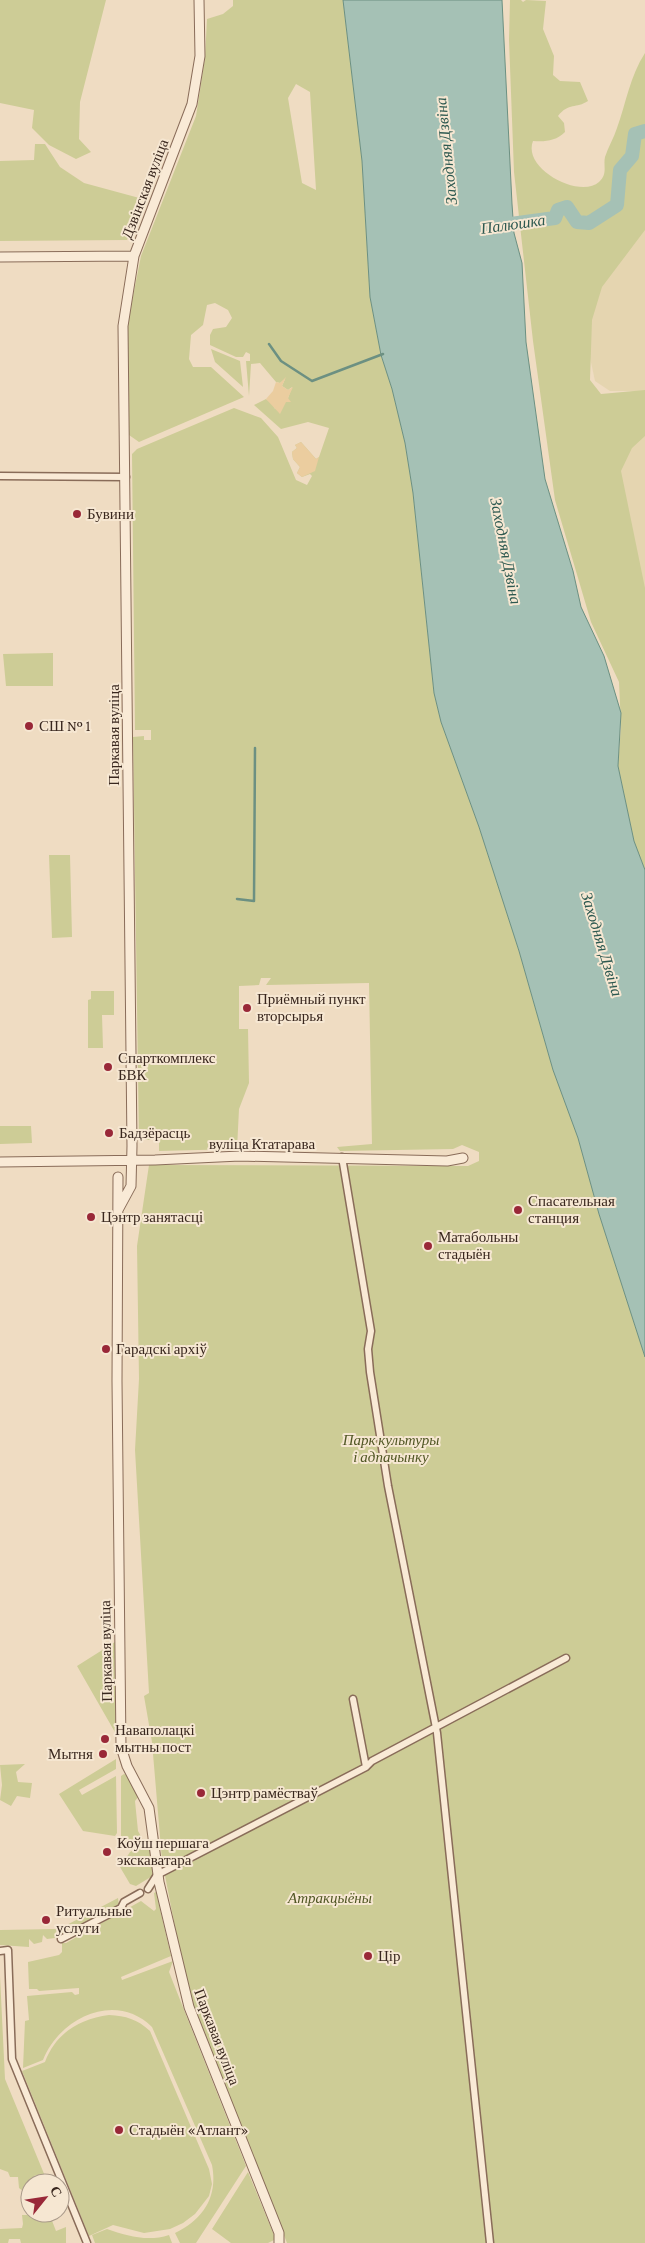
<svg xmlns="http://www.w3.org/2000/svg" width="645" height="2243" font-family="'Crimson Pro',serif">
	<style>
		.farmland { fill: #e5d5b0 }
		.green { fill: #cdcc96; fill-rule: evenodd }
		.sand { fill: #ebcd9f }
		.water { fill: #a5c1b5; stroke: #6c9082 }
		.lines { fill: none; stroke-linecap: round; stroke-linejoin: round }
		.stream { stroke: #6c9082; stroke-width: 2.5 }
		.river { stroke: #a5c1b5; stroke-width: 14 }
		.pedestrian-casing { stroke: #896c59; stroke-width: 9 }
		.minor-casing { stroke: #896c59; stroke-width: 11 }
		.pedestrian { stroke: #f9ead6; stroke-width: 6 }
		.minor { stroke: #f9ead6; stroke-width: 9 }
		.poi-dot { fill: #992838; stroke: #f6e7d2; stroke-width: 2 }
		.labels { text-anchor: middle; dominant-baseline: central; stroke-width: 4; stroke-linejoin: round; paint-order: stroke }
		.street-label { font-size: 15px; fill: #39271e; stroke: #f6e7d2 }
		.poi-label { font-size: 15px; fill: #39271e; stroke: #f6e7d2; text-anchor: start }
		.park-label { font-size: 15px; font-style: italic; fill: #505624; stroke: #f6e7d2 }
		.water-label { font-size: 16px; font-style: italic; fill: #2d5950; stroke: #f6e7d2 }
	</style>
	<rect width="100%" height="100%" fill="#efdcc2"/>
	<path class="farmland" d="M 645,214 L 645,391 L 610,391 L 595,381 L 585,334 L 591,294 Z
		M 645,429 L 645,594 L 615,456 Z"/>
	<path class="green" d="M 0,0 L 106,0 L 80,102 L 79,139 L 91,152 L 76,159 L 49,145 L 32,128 L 34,110 L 0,103 Z
		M 233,0 L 343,0 L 362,161 L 370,297 L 381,355 L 392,389 L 405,443 L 413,493 L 434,693 L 441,722 L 479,827 L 519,951 L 553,1070 L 578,1138 L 599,1214 L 645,1357 L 645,2243 L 287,2243 L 187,1989 L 162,1860 L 152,1742 L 144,1696 L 149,1693 L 135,1450 L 139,1379 L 137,1246 L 149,1165 L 468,1166 L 479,1161 L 479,1152 L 462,1145 L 453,1149 L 340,1151 L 337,1147 L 372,1144 L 369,983 L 266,985 L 271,978 L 261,978 L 259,985 L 239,986 L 239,1029 L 248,1029 L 249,1083 L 239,1109 L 237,1149 L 159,1151 L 159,1140 L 139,1140 L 133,737 L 144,736 L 144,740 L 151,740 L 151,730 L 135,730 L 132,454 L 137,449 L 234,408 L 261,418 L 278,437 L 296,480 L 307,485 L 312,476 L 310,474 L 302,477 L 297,473 L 300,467 L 293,459 L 292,452 L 297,448 L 295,445 L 301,442 L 316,459 L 319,457 L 329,428 L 308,422 L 281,429 L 254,405 L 266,399 L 273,404 L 275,409 L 288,398 L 292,387 L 288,390 L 282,386 L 285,379 L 280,383 L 276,382 L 260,363 L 251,364 L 249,396 L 246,361 L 250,361 L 250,354 L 246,352 L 243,357 L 236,357 L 210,345 L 210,335 L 213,329 L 226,327 L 232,318 L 228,310 L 215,303 L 207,305 L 203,325 L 191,335 L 189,359 L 193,367 L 211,367 L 244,397 L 139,442 L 129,435 L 127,326 L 141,256 L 196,116 L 205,58 L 207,19 L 223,14 L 233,6 ZM 296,84 L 310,92 L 316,190 L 302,183 L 288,98 Z
		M 510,0 L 521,0 L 523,2 L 526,0 L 546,1 L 543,29 L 554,56 L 553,75 L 560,81 L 580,82 L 588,101 C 576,109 569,102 558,116 L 564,123 L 565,132 C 556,141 545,142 533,141 C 522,169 580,199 599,182 C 608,174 603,166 605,157 C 608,147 614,138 617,128 C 626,103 630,76 645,53 L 645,230 L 602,287 L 592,320 L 590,380 L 601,394 L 645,390 L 645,436 L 632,448 L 621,471 L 645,588 L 645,870 L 634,841 L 618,766 L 621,726 L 619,682 L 591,622 L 555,500 L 533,341 L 514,172 L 509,40 Z
		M 35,144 L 45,144 L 60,167 L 84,183 L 143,199 L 127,240 L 0,241 L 0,161 L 34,160 Z
		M 211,349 L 240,361 L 243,387 L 215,362 Z
		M 53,653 L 53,686 L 6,686 L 3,654 Z
		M 49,855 L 70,855 L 72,937 L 52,938 Z
		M 91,991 L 114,991 L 114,1015 L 102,1015 L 103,1048 L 88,1048 L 88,1000 L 91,999 Z
		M 0,1126 L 31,1126 L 32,1143 L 0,1144 Z
		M 115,1642 L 116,1734 L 77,1666 Z
		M 116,1759 L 116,1769 L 79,1790 L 82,1795 L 116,1776 L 117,1833 L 115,1836 L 83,1831 L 59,1794 Z
		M 25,1764 L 16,1772 L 18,1782 L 32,1783 L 30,1798 L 17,1796 L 11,1806 L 0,1800 L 2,1785 L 0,1765 Z
		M 124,1774 L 127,1775 L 139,1796 L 135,1801 L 138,1831 L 143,1840 L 128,1848 L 121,1843 L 121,1776 Z
		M 150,1841 L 154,1875 L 136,1886 L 130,1884 L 120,1867 L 130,1852 Z
		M 156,1892 L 171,1956 L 121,1977 L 122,1980 L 173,1961 L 169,1972 L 246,2166 L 196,2243 L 180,2243 L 175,2233 C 204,2219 218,2196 212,2165 L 152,2027 C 116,1991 60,2017 43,2060 L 23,2068 L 25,2021 L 29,2020 L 27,1996 L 72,1992 L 75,1995 L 79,1994 L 79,1988 L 39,1991 L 37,1989 L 29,1989 L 28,1962 L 59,1955 L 62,1952 L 62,1943 L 66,1943 L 141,1901 L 154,1911 L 156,1909 L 154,1893 Z
		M 118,1898 L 119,1906 L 63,1936 L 59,1929 Z
		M 57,1929 L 61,1935 L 56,1931 L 55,1938 L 47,1939 L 43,1935 L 42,1942 L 34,1944 L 29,1939 L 29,1947 L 0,1945 L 0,1930 Z
		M 0,1976 L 5,2079 L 47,2181 L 30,2183 L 30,2197 L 27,2200 L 22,2200 L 23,2191 L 19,2188 L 18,2177 L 10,2177 L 8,2172 L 0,2169 Z
		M 109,2015 C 126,2016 137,2019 150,2031 L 209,2169 L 212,2184 L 209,2196 L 195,2214 L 183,2223 L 170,2229 L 144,2233 L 113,2225 L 89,2236 L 22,2071 L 45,2062 C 56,2033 79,2019 109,2015 Z
		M 248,2172 L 274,2235 L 274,2240 L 268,2243 L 231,2243 L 212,2229 Z
		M 34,2213 L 49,2213 L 56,2231 L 66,2227 L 66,2243 L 21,2243 L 20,2239 L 9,2239 L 8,2243 L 0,2243 L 0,2229 L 22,2228 L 23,2224 L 22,2215 L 34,2215 Z
		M 107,2229 C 127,2236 148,2242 169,2235 L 172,2243 L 95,2243 L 92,2235 Z"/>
	<path class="sand" d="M 286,377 L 282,386 L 288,390 L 293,387 L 288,398 L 291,402 L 286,402 L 280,414 L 266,399 L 273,391 L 276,382 L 280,383 Z
		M 301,442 L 316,459 L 319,457 L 315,471 L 302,477 L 297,473 L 300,467 L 293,459 L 292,452 L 297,448 L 295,445 Z"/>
	<path class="water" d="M 343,0 L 502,0 L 512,204 L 514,233 L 522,263 L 526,342 L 545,479 L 573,571 L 581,607 L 604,656 L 621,713 L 618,766 L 634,841 L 645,870 L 645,1357 L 599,1214 L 578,1138 L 553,1070 L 519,951 L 479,827 L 441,722 L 434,693 L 413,493 L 405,443 L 392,389 L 381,355 L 370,297 L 362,161 Z"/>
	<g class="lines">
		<path class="stream" d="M 269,344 L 281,361 L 312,381 L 383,354
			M 237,899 L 254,901 L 255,748"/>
		<path class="river" d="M 495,226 L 555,218 L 558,210 L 567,207 L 577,222 L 589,223 L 617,205 L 620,170 L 632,156 L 635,134 L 645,131"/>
		<g class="pedestrian-casing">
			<path id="pedestrian" d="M 0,476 L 126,477
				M 342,1157 L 371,1331 L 368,1349 L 370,1372 L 388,1486 L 437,1733 L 490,2243
				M 353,1699 L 366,1767
				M 148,1889 L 157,1875 L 366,1767 L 372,1761 L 566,1658
				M 61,1939 L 121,1908 L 124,1902 L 140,1893
				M 0,1951 L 8,1950 L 12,2059 L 87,2243"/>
		</g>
		<g class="minor-casing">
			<path id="minor" d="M 0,257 L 134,256
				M 0,1162 L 155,1160 L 240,1156 L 447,1161 L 463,1158
				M 118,1177 L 117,1381 L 121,1747 L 127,1766 L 149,1808 L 159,1882 L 189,2007 L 279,2233 L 279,2243
				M 118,1210 L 131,1186 L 132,1146 L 123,326 L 134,256 L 192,104 L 200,56 L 199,0"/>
		</g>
		<use href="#pedestrian" class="pedestrian"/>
		<use href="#minor" class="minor"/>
	</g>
	<g class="poi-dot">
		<circle cx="77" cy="514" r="5"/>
		<circle cx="29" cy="726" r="5"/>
		<circle cx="247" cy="1008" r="5"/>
		<circle cx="108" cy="1067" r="5"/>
		<circle cx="109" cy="1133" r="5"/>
		<circle cx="518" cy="1210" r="5"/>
		<circle cx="91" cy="1217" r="5"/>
		<circle cx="428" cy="1246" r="5"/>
		<circle cx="106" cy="1349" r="5"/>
		<circle cx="105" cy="1739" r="5"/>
		<circle cx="103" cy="1754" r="5"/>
		<circle cx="201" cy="1793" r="5"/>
		<circle cx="107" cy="1852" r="5"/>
		<circle cx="46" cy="1920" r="5"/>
		<circle cx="368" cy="1956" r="5"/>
		<circle cx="119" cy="2130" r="5"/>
	</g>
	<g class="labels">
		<g class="street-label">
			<text transform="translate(145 189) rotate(-69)">Дзвінская вуліца</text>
			<text transform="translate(114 735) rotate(-90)">Паркавая вуліца</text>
			<text x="262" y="1144">вуліца Ктатарава</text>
			<text transform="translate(106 1651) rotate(-91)">Паркавая вуліца</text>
			<text transform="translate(217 2037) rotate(69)">Паркавая вуліца</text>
		</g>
		<g class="poi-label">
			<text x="87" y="514">Бувини</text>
			<text x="39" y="726">СШ № 1</text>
			<text x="257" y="999">Приёмный пункт<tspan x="257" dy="17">вторсырья</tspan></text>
			<text x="118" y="1058">Спарткомплекс<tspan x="118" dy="17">БВК</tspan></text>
			<text x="119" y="1133">Бадзёрасць</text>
			<text x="528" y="1201">Спасательная<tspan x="528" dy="17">станция</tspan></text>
			<text x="101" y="1217">Цэнтр занятасці</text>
			<text x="438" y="1237">Матабольны<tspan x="438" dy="17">стадыён</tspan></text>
			<text x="116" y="1349">Гарадскі архіў</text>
			<text x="115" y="1730">Наваполацкі<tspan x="115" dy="17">мытны пост</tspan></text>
			<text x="93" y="1754" text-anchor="end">Мытня</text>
			<text x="211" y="1793">Цэнтр рамёстваў</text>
			<text x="117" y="1843">Коўш першага<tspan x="117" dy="17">экскаватара</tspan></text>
			<text x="56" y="1911">Ритуальные<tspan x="56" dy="17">услуги</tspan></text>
			<text x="378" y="1956">Цір</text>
			<text x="129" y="2130">Стадыён «Атлант»</text>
		</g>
		<g class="park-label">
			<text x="391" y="1440">Парк культуры<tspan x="391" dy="17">і адпачынку</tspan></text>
			<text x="330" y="1898">Атракцыёны</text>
		</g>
		<g class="water-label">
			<text transform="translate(446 151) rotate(-96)">Заходняя Дзвіна</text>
			<text transform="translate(513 224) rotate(-8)">Палюшка</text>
			<text transform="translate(506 551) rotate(79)">Заходняя Дзвіна</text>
			<text transform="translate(602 944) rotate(73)">Заходняя Дзвіна</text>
		</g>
	</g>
	<g transform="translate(45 2198) rotate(60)"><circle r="24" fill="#f6e7d2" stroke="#aa9a8a"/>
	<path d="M0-4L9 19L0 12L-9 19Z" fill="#992838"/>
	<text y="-8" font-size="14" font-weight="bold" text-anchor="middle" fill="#39271e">С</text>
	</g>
</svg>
